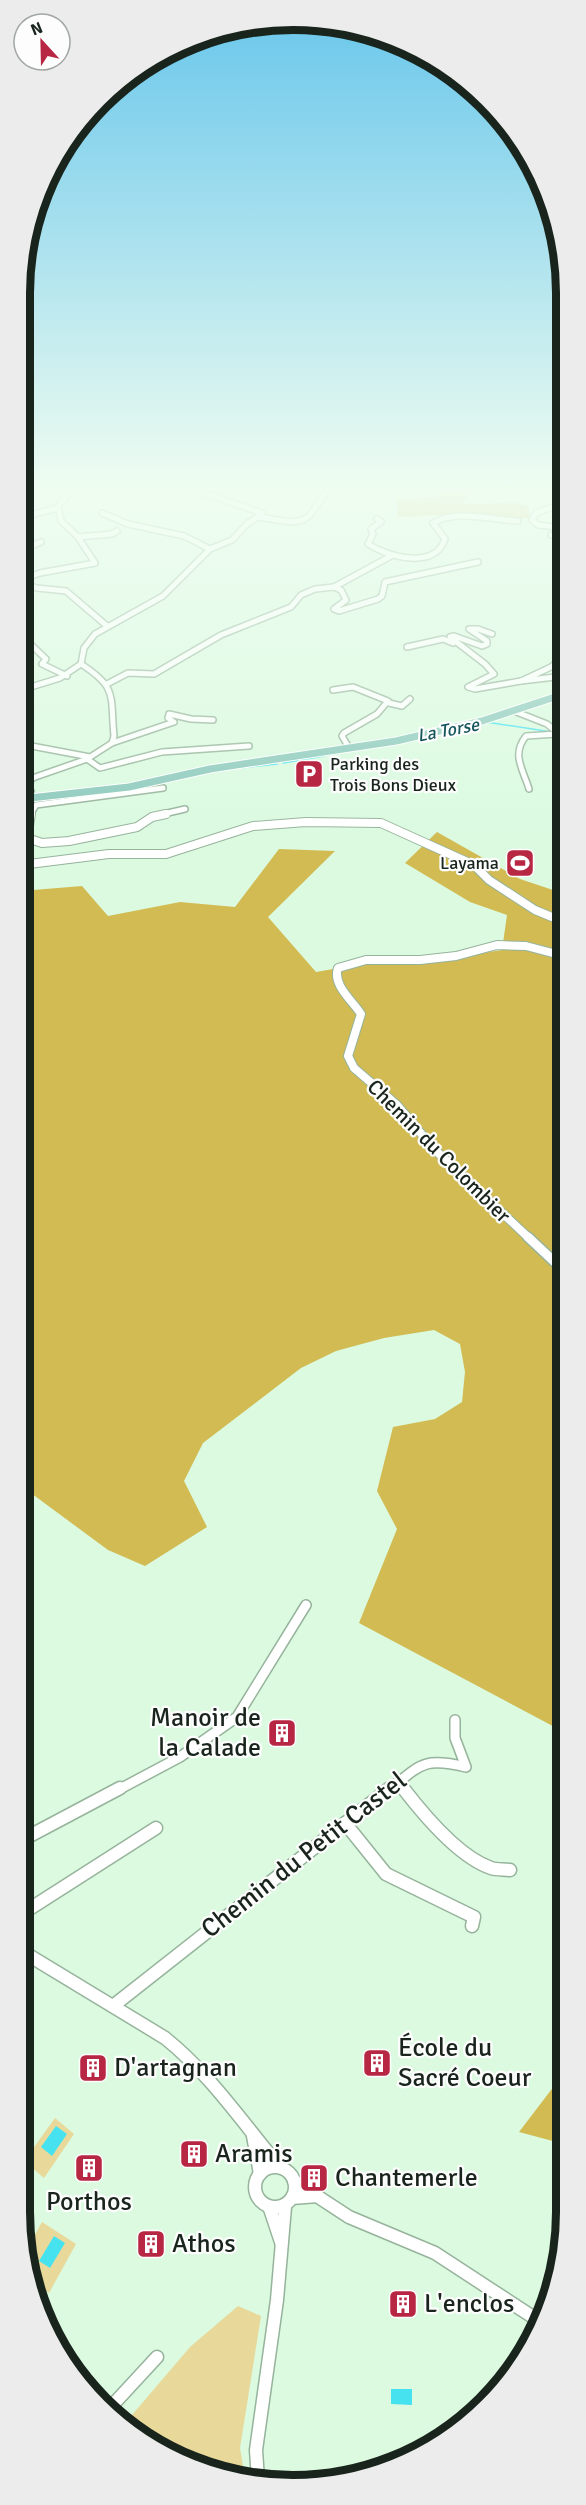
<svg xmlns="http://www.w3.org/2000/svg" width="586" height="2505" viewBox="0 0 586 2505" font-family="Signika,sans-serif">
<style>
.green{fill:#e8d99b}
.forest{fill:#d2bb52}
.water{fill:#46e2f0}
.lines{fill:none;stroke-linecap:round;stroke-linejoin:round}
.stream{stroke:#46e2f0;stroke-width:1.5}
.minor-far3-casing{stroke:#96b39b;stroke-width:8}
.minor-far2-casing{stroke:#96b39b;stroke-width:10}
.minor-far1-casing{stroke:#96b39b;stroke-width:12}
.minor-casing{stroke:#96b39b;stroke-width:15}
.major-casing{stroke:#fff;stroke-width:9}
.minor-far3{stroke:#fff;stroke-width:5}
.minor-far2{stroke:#fff;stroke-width:8}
.minor-far1{stroke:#fff;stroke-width:9}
.minor{stroke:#fff;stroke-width:12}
.major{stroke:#8cc8bc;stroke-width:7}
.labels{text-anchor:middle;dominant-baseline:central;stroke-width:4.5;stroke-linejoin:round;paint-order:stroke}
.far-water-label{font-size:18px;font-style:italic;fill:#15555c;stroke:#fdfdfd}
.far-poi-label{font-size:18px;fill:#19251c;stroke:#fdfdfd;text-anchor:start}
.street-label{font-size:21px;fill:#19251c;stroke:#fdfdfd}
.near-poi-label{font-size:26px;fill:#19251c;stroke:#fdfdfd;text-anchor:start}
.near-street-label{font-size:26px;fill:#19251c;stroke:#fdfdfd}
.rim{fill:none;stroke:#19251c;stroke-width:8}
</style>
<rect width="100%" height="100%" fill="#dbfae0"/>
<g class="green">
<path d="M55 2118 74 2134 44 2178 24 2161Z"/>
<path d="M42 2222 76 2244 49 2293 34 2283 27 2249Z"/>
<path d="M238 2306 261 2316 240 2448 245 2477 172 2457 126 2422 190 2347Z"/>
</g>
<g class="forest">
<path d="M434 488H476L462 504 516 503 528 506 530 518H487L451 514 398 517 397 500 435 497Z"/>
<path d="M437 832 520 879 553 890 564 872V1732L359 1623 397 1529 377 1491 393 1427 435 1419 462 1402 465 1372 460 1344 434 1330 384 1338 336 1351 301 1368 203 1443 184 1481 207 1527 145 1566 108 1550 20 1485 21 891 82 886 108 916 180 902 235 907 279 849 335 851 268 917 316 972 356 965 420 963 502 950 507 915 470 902 405 863Z"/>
<path d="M564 2073V2144L519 2132Z"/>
</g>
<g class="water">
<path d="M56 2126 67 2134 52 2156 41 2147Z"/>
<path d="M54 2236 65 2243 50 2268 39 2261Z"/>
<path d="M391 2389H412V2405L391 2404Z"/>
</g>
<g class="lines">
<g class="stream">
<path d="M486 722 552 732"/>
<path d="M283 763 324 756"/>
<path d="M241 768 277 764"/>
</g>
<g class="minor-far3-casing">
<g id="minor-far3">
<path d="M189 488 262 513 258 517"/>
<path d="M564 503 536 513 532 520 538 525 564 528"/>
<path d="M102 513 128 524 184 536 210 549"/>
<path d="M22 517 58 508"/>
<path d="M377 519 381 522 371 529 373 534 368 544C388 557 435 570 445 539L433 523C455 509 493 520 518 521"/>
<path d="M551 535H564"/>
<path d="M78 537 112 534 117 531"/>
<path d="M22 554 26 548 41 542"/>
<path d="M21 580 40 573 95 563 78 537 61 521 58 506 66 497 54 488"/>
<path d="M21 583 37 588 66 591 107 626"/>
<path d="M334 587 391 556"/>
<path d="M21 630 23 637 46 659 42 664 67 676"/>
<path d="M492 634 478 629H469L487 641V644L482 646 454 636 450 637 485 664 494 674 468 687 475 689 521 681"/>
<path d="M407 647 443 639 453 643"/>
<path d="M564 657 551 667 521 681 564 676"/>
<path d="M81 664 84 648 95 634 163 596 210 549 232 540 248 523 258 517 291 522 303 520 310 515 329 488"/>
<path d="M107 684 128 673 154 674 221 635 291 607 301 595 315 589 334 587 341 590 346 600 334 609 339 611 378 599 382 596 385 582 478 562"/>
<path d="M21 690 60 678 81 664"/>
<path d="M333 690 353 687 388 701 377 714 344 733 342 736 348 746"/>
<path d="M389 703 402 706 410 699"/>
<path d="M514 711 547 724 564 738"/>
<path d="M112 743 174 722 168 718 169 714 191 719 213 720"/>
<path d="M21 744 90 757"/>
<path d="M87 759 100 768 162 752 249 746"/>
<path d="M21 782 87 759 112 743 114 736C110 695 118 688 81 664"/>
<path d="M529 789C523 769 511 755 526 736L557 734"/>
<path d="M31 791 27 785 33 778"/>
<path d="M30 815 36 805 163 788"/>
<path d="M159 815 185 809"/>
</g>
</g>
<g class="minor-far2-casing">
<g id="minor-far2">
<path d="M27 838 42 843 69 841 137 827 152 817 166 814"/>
<path d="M27 838 31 814"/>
<path d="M21 865 109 854H166L253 826 306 822 381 823 474 865 489 880 535 910 564 922"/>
<path d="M530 1239 435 1150 397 1105 354 1068 348 1056 361 1014C353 1001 332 985 338 968L366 960H420L456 956 497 945 526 946 564 956"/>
</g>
</g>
<g class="minor-far1-casing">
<g id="minor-far1">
<path d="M528 1237 561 1268H564"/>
<path d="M398 1782 404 1790"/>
<path d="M118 1790 180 1757 237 1717 306 1605"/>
<path d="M389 1790C421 1764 424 1757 466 1767L455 1738V1720"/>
</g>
</g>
<g class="minor-casing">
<g id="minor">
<path d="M403 1788C423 1814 459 1857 491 1868 497 1870 504 1869 510 1870"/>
<path d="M345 1823 386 1874 474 1917 472 1926"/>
<path d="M20 1841 120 1788"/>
<path d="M20 1915 156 1828"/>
<path d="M20 1950 165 2038C209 2073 243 2123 279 2166"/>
<path d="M113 2006 390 1788"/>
<path d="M253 2136 260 2174"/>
<circle cx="275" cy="2187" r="20"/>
<path d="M294 2181 349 2217 435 2253 539 2321"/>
<path d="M292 2198 318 2196"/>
<path d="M270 2209 281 2242"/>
<path d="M109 2409 157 2357"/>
<path d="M258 2480 256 2450 277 2300 285 2207"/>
</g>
</g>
<g class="major-casing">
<path id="major" d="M21 799 129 787 210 769 396 741 482 721 564 694"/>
</g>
<use href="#minor-far3" class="minor-far3"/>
<use href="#minor-far2" class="minor-far2"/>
<use href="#minor-far1" class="minor-far1"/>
<use href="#minor" class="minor"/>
<use href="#major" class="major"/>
</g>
<linearGradient id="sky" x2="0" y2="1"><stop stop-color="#67c6eb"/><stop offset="0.58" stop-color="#effdf1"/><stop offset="1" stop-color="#effdf1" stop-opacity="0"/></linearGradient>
<rect width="586" height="839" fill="url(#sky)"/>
<defs>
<g id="parking-square" transform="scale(1.5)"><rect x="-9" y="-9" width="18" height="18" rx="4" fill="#b72642" stroke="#fdfdfd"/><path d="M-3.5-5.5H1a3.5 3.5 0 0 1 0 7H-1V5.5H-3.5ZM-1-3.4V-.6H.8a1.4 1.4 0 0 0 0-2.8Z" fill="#fff"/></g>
<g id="stadium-square" transform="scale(1.5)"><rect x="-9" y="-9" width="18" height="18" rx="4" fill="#b72642" stroke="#fdfdfd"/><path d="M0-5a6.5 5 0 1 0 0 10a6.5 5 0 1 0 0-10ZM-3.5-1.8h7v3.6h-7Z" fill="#fff"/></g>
<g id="building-square" transform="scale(1.5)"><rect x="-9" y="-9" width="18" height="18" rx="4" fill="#b72642" stroke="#fdfdfd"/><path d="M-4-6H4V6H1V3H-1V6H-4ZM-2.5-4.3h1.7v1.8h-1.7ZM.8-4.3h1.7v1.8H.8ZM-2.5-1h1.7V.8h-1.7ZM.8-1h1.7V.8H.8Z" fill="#fff"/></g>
</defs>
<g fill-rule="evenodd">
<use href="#parking-square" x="309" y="774"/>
<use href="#stadium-square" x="520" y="863"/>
<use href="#building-square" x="282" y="1733"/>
<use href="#building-square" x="377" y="2063"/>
<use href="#building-square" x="93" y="2068"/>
<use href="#building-square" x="194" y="2154"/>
<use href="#building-square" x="89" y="2168"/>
<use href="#building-square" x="314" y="2178"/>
<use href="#building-square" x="151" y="2244"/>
<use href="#building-square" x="403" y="2304"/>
</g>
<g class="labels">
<g class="far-water-label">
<text transform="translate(448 730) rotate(-11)">La Torse</text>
</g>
<g class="far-poi-label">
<text x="330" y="764">Parking des<tspan x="330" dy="21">Trois Bons Dieux</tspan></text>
<text x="499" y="863" text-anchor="end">Layama</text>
</g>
<g class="street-label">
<text transform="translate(439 1151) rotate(45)">Chemin du Colombier</text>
</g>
<g class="near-poi-label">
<text x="261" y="1718" text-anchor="end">Manoir de<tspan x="261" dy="30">la Calade</tspan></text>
<text x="398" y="2048">École du<tspan x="398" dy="30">Sacré Coeur</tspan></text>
<text x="114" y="2068">D'artagnan</text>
<text x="215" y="2154">Aramis</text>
<text x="335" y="2178">Chantemerle</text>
<text x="89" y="2202" text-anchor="middle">Porthos</text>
<text x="172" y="2244">Athos</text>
<text x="424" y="2304">L'enclos</text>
</g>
<g class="near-street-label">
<text transform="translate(304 1855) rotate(-38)">Chemin du Petit Castel</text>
</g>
</g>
<path d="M0 0H586V2505H0ZM293 30H293A263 263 0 0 1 556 293V2212A263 263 0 0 1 293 2475H293A263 263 0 0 1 30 2212V293A263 263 0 0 1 293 30Z" fill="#ebeceb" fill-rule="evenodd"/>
<path class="rim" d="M293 30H293A263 263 0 0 1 556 293V2212A263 263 0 0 1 293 2475H293A263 263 0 0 1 30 2212V293A263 263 0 0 1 293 30Z"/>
<g transform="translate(42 42) rotate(338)"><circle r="28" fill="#fdfdfd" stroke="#a2a7a3" stroke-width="1.5"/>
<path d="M0-4.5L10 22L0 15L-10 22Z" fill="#b72642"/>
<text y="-9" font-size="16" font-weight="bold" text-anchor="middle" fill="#19251c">N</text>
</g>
</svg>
